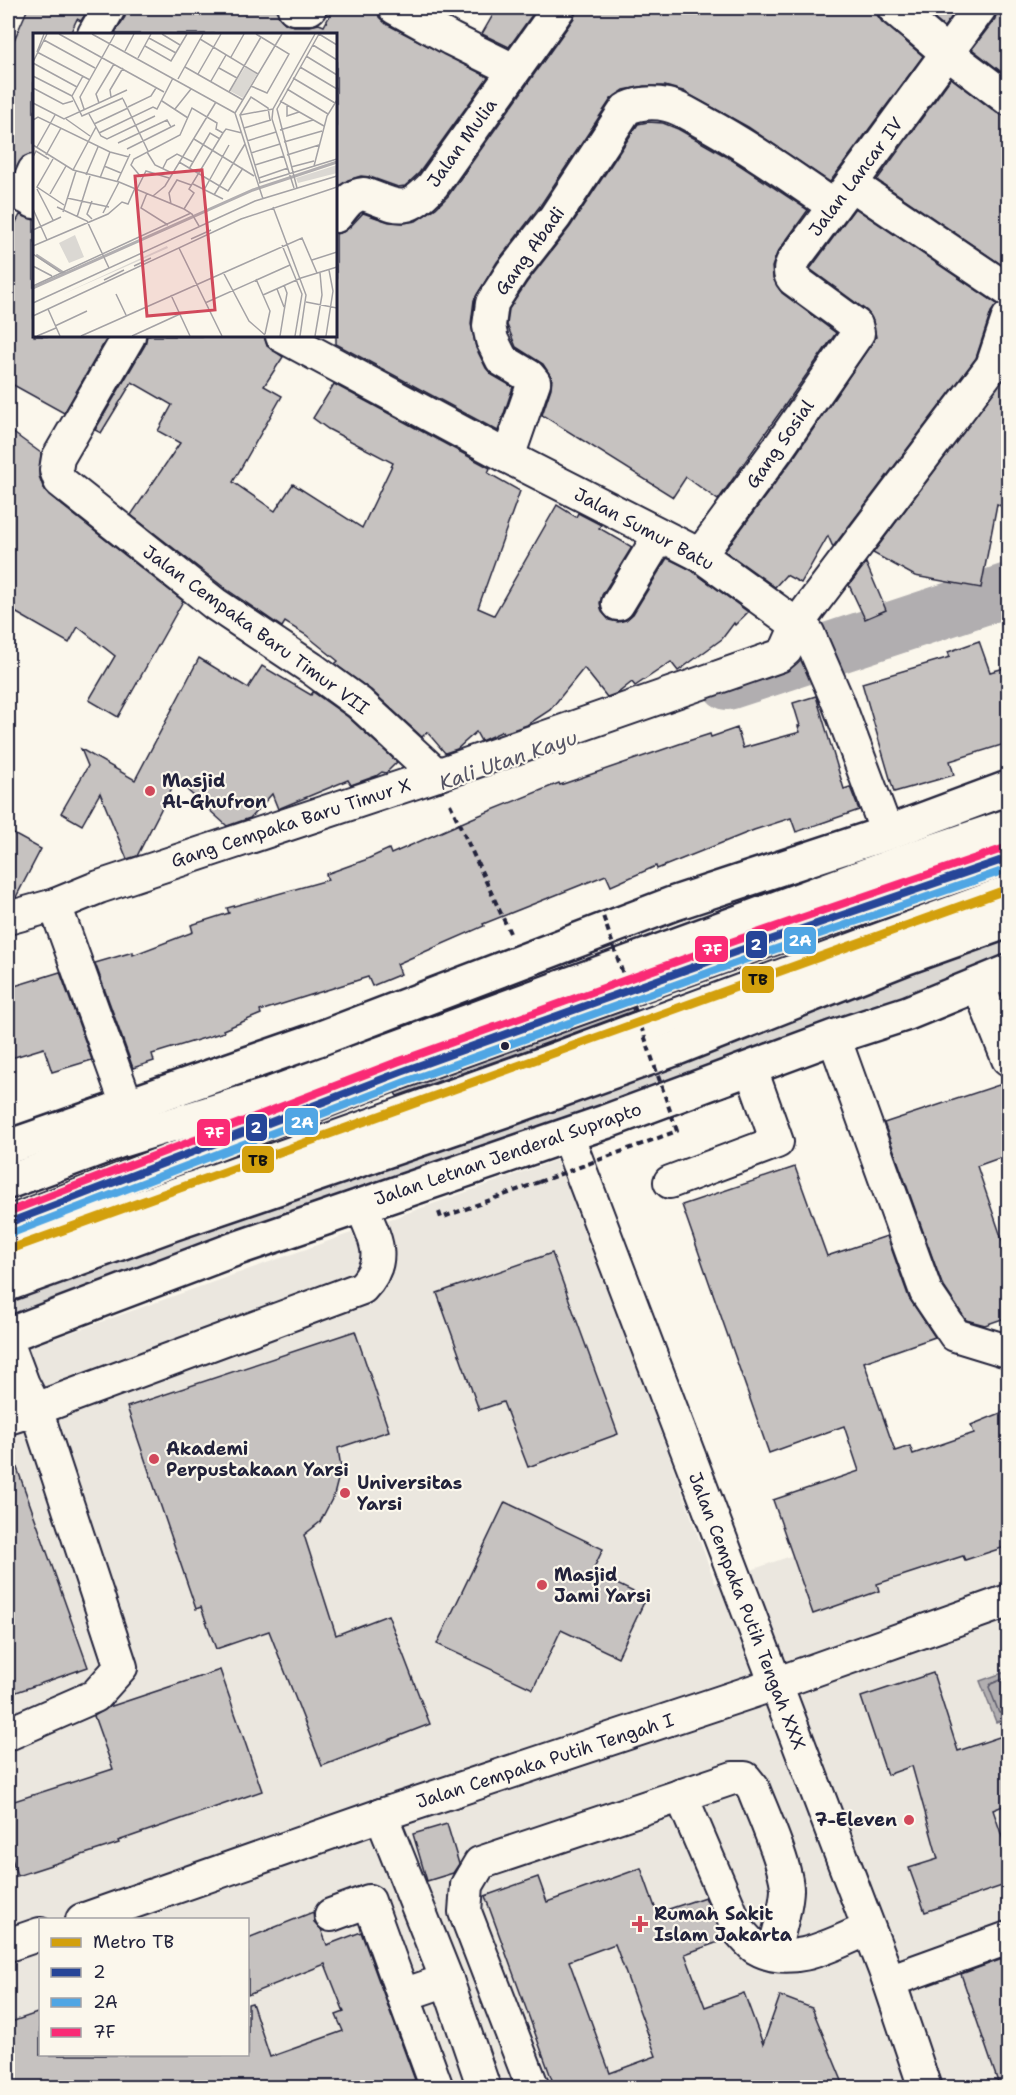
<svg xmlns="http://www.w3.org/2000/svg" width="1016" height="2095" viewBox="0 0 1016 2095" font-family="'Shantell Sans',sans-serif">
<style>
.built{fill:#ebe7df;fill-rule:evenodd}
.green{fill:#dbd8d3;stroke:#7e7d87;stroke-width:1.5}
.water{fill:#b1aeb0;stroke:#787681;stroke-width:1.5}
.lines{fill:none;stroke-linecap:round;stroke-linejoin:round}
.shore{stroke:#5b5a6a;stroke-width:1.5}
.river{stroke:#b1aeb0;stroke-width:54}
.building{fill:#c6c2c0;stroke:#22223b;stroke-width:1.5;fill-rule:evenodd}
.minor-casing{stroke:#22223b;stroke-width:36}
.major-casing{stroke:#22223b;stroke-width:38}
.path{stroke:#22223b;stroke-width:4;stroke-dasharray:6 4.5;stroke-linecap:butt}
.minor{stroke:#fbf7ec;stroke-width:32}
.major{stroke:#fbf7ec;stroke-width:33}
.path-bridge{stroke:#22223b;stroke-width:4;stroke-dasharray:6 4.5;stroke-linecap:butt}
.bus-1-casing{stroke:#fbf7ec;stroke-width:12}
.bus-2-casing{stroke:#fbf7ec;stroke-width:12}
.bus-3-casing{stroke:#fbf7ec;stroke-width:12}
.bus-1{stroke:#264598;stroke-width:8}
.bus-2{stroke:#50a6e4;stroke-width:8}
.bus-3{stroke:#fa2b75;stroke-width:8}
.metro-1-casing{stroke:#fbf7ec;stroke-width:14}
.metro-1{stroke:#d3a00c;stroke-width:9}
.poi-dot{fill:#d1495b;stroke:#fbf7ec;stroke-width:2}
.bus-dot{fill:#22223b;stroke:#fbf7ec;stroke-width:2}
.labels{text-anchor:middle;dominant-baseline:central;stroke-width:4.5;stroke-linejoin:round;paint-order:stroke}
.street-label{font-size:18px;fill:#22223b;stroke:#fbf7ec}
.poi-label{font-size:18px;font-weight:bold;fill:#22223b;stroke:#fbf7ec;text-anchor:start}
.water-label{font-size:20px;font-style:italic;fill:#545364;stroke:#fbf7ec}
.inset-river{fill:none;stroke:#b1aeb0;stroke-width:3}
.inset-road{fill:none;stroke:#a4a2a5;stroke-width:1.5}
.view{fill:#d1495b;fill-opacity:0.15;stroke:#d1495b;stroke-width:3}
.inset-edge{fill:none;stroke:#22223b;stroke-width:3}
.line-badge{stroke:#fbf7ec;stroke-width:2}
.badge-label{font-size:16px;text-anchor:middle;font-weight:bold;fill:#fff}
.pale-badge-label{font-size:16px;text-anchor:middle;font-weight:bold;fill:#111}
</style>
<rect width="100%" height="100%" fill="#fbf7ec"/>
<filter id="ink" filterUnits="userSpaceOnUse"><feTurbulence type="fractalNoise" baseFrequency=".0167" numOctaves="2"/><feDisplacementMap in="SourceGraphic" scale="12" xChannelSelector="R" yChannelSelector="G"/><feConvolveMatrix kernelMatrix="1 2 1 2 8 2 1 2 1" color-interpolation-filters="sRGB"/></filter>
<g filter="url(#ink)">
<path class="built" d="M562 1158 715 1583 1008 1478V2087H8V1355ZM40 1920H248V2054H40Z"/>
<path class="green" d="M1008 922V972L8 1335V1284Z"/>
<path class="water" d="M1008 1671V1718L996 1722 980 1681Z"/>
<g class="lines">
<path class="shore" d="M1008 1677 991 1684 989 1687 999 1713 1008 1712"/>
<path class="river" d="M728 683 1008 590"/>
</g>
<g class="building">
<path d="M28 8H89L81 21 77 19 70 34H34V153L23 157 15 170 8 166V54Z"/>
<path d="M127 8H276L279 17 286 24 294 26H310L319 24 324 26 334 8H377L379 17 386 24 488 77 419 173 405 186 398 187 370 177 361 176 348 180 336 188V34H114L125 17Z"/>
<path d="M497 8H537L509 47 482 34Z"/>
<path d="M577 8H876L877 15 882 22 923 56 830 182 748 127 683 91 665 86H644L624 90 611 99 540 206 497 262 474 300 471 324 476 348 486 368 492 375 513 387 498 431 336 344V234L343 232 350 227 363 213 389 222 404 223 416 221 436 208 448 196 574 18Z"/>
<path d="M921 8H958L944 27Z"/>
<path d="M998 8H1008V77L972 49 995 19Z"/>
<path d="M951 78 997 113 1008 117V269L877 180Z"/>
<path d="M648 122 663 123 678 129 729 158 808 210 777 253 772 267 773 278 782 293 836 333 718 500 686 477 673 497 542 415 551 388 552 378 543 364 516 347 507 325 509 309 527 282 570 227 638 124Z"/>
<path d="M855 208 997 304 991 312 976 358 833 547 828 536 801 583 786 575 775 587 725 551 792 460 876 337 873 321 867 311 810 269Z"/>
<path d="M20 215 34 220V336H108L64 413 8 382V237Z"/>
<path d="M147 336H264L267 346 283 357 264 386 282 396 233 482 275 511 293 484 362 528 393 463 328 429 313 418 334 384 490 468 488 473 520 491 478 608 494 615 557 505 576 517 578 513 601 525 599 528 632 547 602 595 600 603 602 612 609 620 618 622 626 620 633 614 667 558 691 570 748 612 735 625 734 623 722 639 678 671 671 662 635 686 632 682 618 693 607 697 584 668 550 710 527 725 504 733 503 731 481 741 476 732 457 749 445 753 427 732 422 737 371 690 335 664 338 661 306 635 285 622 282 627 226 589 131 515 180 443 158 431 172 405 132 382 101 433 95 430 145 345Z"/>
<path d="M1008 373V510L997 504 981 588 915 576 873 553Z"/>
<path d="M8 429 41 453 39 476 43 487 49 495 183 601 118 717 89 700 115 656 78 627 69 643 8 608Z"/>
<path d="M866 563 886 610 865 619 849 585Z"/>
<path d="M979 641 990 672 1008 667V743L950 761 954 775 894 792 862 683 950 657 948 652Z"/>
<path d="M199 658 248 688 262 666 311 695 313 692 348 717 397 762 386 773 382 772 376 776 351 785 348 780 278 809 272 794 250 818 227 826 176 780 137 856 127 859 100 793 82 825 61 813 88 766 81 749 135 780Z"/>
<path d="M816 696 844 789 850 787 859 810 796 832 791 818 754 830 657 869 656 866 611 886 606 875 483 924 484 926 397 964 401 974 372 986 368 977 260 1011 261 1014 223 1030 224 1032 152 1054 154 1061 133 1068 95 963 133 952V955L193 932 191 925 229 913 227 908 328 880 326 874 365 860 389 849 391 854 475 817 559 783 560 785 685 742 710 734 711 737 737 728 743 748 800 732 798 726H800L793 703Z"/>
<path d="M8 831 41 849 16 897 8 899Z"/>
<path d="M60 972 92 1060 52 1072 44 1048 8 1059V988Z"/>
<path d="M632 1008 633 1011 544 1044 397 1096 395 1093Z"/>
<path d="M1008 1082V1155L977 1166 1008 1257V1317L985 1325 966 1320 942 1284 884 1123Z"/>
<path d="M795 1167 827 1256 887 1236 909 1298 935 1337 864 1362 895 1451 910 1446 913 1454 974 1433 971 1425 1008 1410V1546L965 1560 963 1556 877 1584 879 1591 813 1614 773 1500 859 1471 844 1426 769 1453 682 1205Z"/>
<path d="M552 1253 618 1434 528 1467 503 1402 479 1410 437 1293Z"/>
<path d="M355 1331 389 1431 338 1448 341 1468 334 1495 320 1522 304 1535 336 1635 388 1615 430 1724 322 1766 269 1631 216 1649 201 1607 196 1609 127 1407Z"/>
<path d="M8 1451H11L88 1667 8 1695Z"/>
<path d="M505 1502 603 1549 592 1572 646 1598 618 1657 561 1630 533 1689 437 1644Z"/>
<path d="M220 1670 262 1791 118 1841 119 1843 17 1876 8 1845V1803L113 1769 94 1716 109 1707Z"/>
<path d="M933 1673 958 1751 1008 1734V1804L993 1810 1008 1854V1884L925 1912 909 1868 938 1859 912 1766 887 1775 861 1697Z"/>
<path d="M447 1824 459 1864 453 1873 427 1881 413 1834Z"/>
<path d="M641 1868 657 1913 705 1897 724 1940 685 1954 705 2007 744 1993 763 2044 780 1996 812 2008 845 2088H555L485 1896 538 1877 547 1902ZM615 1944 656 2056 610 2073 569 1961Z"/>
<path d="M313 1912 314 1922 321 1929 327 1945 361 1932 415 2080 395 2088H123L122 2085H99L92 2088H8V2023L40 2012V2055H248V2004L252 2003 270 2057 343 2031 336 2015 344 2012 325 1964 248 1995V1938Z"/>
<path d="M1008 1957V2088H1000L961 1974Z"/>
</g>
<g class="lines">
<g class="minor-casing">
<g id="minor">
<path d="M294 8H310"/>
<path d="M395 8 451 39 514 70"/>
<path d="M894 8 947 53 1008 99"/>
<path d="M94 34 109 8"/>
<path d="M851 184 1008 290"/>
<path d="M8 187 34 202"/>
<path d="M23 196 34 171"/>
<path d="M336 216C344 206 350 195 364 194 400 207 404 215 433 185L559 8"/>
<path d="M129 336 58 458 56 470 60 481 215 604 311 668 359 703 437 775"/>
<path d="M282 336 508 457 700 555 808 633 838 702 887 833"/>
<path d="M508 457 534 382 529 376 502 360 492 340 489 326 492 303 512 272 555 217 626 109C639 103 653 102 667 105 681 108 693 117 705 123 750 147 792 178 834 206"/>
<path d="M700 555 777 450 858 333 856 325 793 279C788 273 790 267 793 261L865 165 980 8"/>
<path d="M618 604 660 535"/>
<path d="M55 905 127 1105"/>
<path d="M8 918 55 905 99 887 437 775 779 656 786 650 797 625 810 607 992 366 1008 318"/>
<path d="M978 984 1008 1059"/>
<path d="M834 1037 926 1292 955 1335 1004 1350 1008 1348"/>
<path d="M567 1135 889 1981 925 2088"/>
<path d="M670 1182 777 1142 751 1069"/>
<path d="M8 1223 401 1072 738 951 1008 858"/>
<path d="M8 1254 550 1061 1008 892"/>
<path d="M8 1344 23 1384 36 1409 362 1288C390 1259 374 1237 361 1205"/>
<path d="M8 1418 36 1409 121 1667 95 1696 8 1734"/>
<path d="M681 1795 739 1931C744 1936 750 1944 756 1948 792 1969 835 1943 868 1929"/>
<path d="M381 1815 447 1980 484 2088"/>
<path d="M331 1915 369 1901 403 1995 447 1980"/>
<path d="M82 1920 381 1815 775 1684 1008 1601"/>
<path d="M8 1945 40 1934"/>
<path d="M889 1981 1008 1938"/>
<path d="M403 1995 437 2088"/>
<path d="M533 2088 465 1912 467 1885 480 1863 733 1778H745L753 1788C762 1812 787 1866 787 1890 786 1911 778 1934 773 1954"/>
</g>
</g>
<g class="major-casing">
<g id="major">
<path d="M8 1147 316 1040 672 904 887 833 1008 788"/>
<path d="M8 1182 119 1141 268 1095 916 857 1008 826"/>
<path d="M8 1284 172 1224 511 1108 677 1048 907 957 1008 921"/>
<path d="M8 1335 235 1249 605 1122 834 1037 908 1013 1008 972"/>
</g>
</g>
<g class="path">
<path d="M450 804 510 933"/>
<path d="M439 1212 441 1218 539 1182"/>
</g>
<use href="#minor" class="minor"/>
<use href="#major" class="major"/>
<path class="path-bridge" d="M539 1182 677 1131 602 913"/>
<g class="bus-1-casing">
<path id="bus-1" d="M8 1223 401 1072 738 951 1008 858"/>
</g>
<g class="bus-2-casing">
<path id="bus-2" d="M12 1233 405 1082 741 961 1008 869"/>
</g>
<g class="bus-3-casing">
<path id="bus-3" d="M8 1212 397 1062 734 941 1005 848"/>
</g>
<use href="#bus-1" class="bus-1"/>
<use href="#bus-2" class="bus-2"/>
<use href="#bus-3" class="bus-3"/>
<g class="metro-1-casing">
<path id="metro-1" d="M8 1250 1008 889"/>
</g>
<use href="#metro-1" class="metro-1"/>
</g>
</g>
<g class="poi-dot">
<circle cx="150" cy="791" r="6"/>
<circle cx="154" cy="1459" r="6"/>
<circle cx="345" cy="1493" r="6"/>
<circle cx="542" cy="1585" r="6"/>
<circle cx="909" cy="1820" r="6"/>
<path d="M637 1915h6v6h6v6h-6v6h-6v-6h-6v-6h6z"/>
</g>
<circle class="bus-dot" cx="505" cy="1046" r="5"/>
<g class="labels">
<g class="street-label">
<text transform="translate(462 143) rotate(-54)">Jalan Mulia</text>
<text transform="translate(856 177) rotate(-53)">Jalan Lancar IV</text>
<text transform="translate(530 251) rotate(-54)">Gang Abadi</text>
<text transform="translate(780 444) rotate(-55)">Gang Sosial</text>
<text transform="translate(644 529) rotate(28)">Jalan Sumur Batu</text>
<text transform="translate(256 630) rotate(36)">Jalan Cempaka Baru Timur VII</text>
<text transform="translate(291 823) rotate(-18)">Gang Cempaka Baru Timur X</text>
<text transform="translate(508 1154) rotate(-19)">Jalan Letnan Jenderal Suprapto</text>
<text transform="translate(747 1611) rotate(69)">Jalan Cempaka Putih Tengah XXX</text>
<text transform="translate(545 1761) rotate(-18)">Jalan Cempaka Putih Tengah I</text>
</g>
<g class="poi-label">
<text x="162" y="781">Masjid<tspan x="162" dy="21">Al-Ghufron</tspan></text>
<text x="166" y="1449">Akademi<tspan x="166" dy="21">Perpustakaan Yarsi</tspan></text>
<text x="357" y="1483">Universitas<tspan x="357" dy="21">Yarsi</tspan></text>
<text x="554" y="1575">Masjid<tspan x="554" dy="21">Jami Yarsi</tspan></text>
<text x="897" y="1820" text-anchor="end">7-Eleven</text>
<text x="654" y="1914">Rumah Sakit<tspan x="654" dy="21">Islam Jakarta</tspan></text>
</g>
<g class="water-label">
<text transform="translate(508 760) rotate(-19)">Kali Utan Kayu</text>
</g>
</g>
<g transform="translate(33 33)">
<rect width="304" height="304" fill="#fbf7ec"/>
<path d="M212 34 224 41 210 65 197 58ZM304 132V140L265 150 263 145ZM42 202 51 224 36 230 26 210ZM134 213 135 215 28 262 78 239Z" fill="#dbd8d3"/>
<path class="inset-river" d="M3 222 32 241M0 255 220 157 304 129"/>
<path class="inset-road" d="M26 1 131 59M59 1 202 80M129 1 147 12M286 1 304 12M116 5 143 20M167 6 225 41M11 7 62 35M280 12 304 27M112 13 138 28 154 1M92 18 101 1M4 19 57 47M4 19 11 1M273 23 304 42M198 24 211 1M105 25 118 1M0 29 14 1M0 30 44 54M152 34 210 67M267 34 304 56M186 35 204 45M165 41 188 1M0 43 39 63M50 43 39 63 49 83 90 65M260 45 302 70M145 46 170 1M178 48 193 22M218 53 234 60 256 21 223 1M0 55 30 71 40 68M254 56 295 81M196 59 228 4M78 64 77 57 90 35M90 66 115 118M129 68 155 85M247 68 291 93M0 70 31 86 94 57M66 70 63 61 81 31M254 72V83L266 79M95 74 118 63 123 55M51 76 47 64 82 1M142 76 158 56M202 80 249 1M202 80 230 166M56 81 68 103 74 106 122 83M207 82 218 64 235 75 237 87M33 86 57 103M0 87 5 84 77 119 96 124M61 91 95 75M211 95 238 87M247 97 280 87M66 100 120 74 124 76 140 45M161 106 221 143M214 108 243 99M251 109 289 98M85 110 134 87 138 94M0 112 40 137 86 149 151 176 159 181 166 193M4 114 22 82M94 116 142 92M114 119 122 132 139 140M218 120 247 111M13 122 28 95M254 122 286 112M0 124 3 118 16 126M20 126 4 154 31 172M146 129 195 158 210 135M222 132 251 123M71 133 88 140M281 133 294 83 304 67M258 134 281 128M130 135 134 127 144 121 160 129M156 136 177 100 187 106M40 137 63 94M53 142 65 114M108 144 98 132 101 126 147 102 159 75 184 90 183 96 190 100 193 96 209 100M67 145 77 119M226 145 255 135M84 149 97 121M227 149 207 82 240 76M226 150 304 126M160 151 190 166M261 155 239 86 240 76 282 1M264 155 244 76 286 1M4 156 20 187M104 156 113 138 136 145M171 157 196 112M114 160 108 175 135 192M17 161 33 133M181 162 212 111M120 163 132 153 183 69M34 165 76 174M138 171 136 160 144 147 158 152M24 174 54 188 76 235M240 174 273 262 267 303M0 176 14 207M151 176 161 160 156 156 190 100M30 179 43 138M70 180 86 149M44 184 57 143M59 186 54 181 59 168M0 197 28 184M158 206 178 197M249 212 269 261 262 303M0 213 75 181 89 169 95 171 102 155M146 215 189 303M0 221 27 239M279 227 304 219M0 233 19 243M101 233 118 225M190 239 216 288 232 302M223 246 237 278 232 301M71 247 91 237M0 253 158 180M244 256 251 274M83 261 93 282M138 262 157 303M230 262 268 245 304 234M273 269 304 275M0 270 222 168 304 143M172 270 257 232M15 276 27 303M0 283 208 186 304 154M22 293 54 278M4 303 23 295M48 303 269 205 284 240M99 303 147 281M247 303 254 260 251 252M282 303 289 262 287 240M293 303 300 258 296 237"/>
<path class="view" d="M169 137 182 277 114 283 102 143Z"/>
<rect width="304" height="304" class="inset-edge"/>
</g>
<g class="line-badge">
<rect x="783" y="926" width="34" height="29" rx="6" fill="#50a6e4"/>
<rect x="745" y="930" width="23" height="29" rx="6" fill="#264598"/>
<rect x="694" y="935" width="35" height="28" rx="6" fill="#fa2b75"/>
<rect x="741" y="965" width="34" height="29" rx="6" fill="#d3a00c"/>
<rect x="284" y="1107" width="35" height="29" rx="6" fill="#50a6e4"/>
<rect x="245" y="1113" width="23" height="29" rx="6" fill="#264598"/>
<rect x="196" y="1118" width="35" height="29" rx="6" fill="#fa2b75"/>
<rect x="241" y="1145" width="34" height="29" rx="6" fill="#d3a00c"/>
</g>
<g class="badge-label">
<text x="800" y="946">2A</text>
<text x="756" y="950">2</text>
<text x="712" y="955">7F</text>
<text x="302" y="1128">2A</text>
<text x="256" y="1133">2</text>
<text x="214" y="1138">7F</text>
</g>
<g class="pale-badge-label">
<text x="758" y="985">TB</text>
<text x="258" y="1166">TB</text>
</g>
<rect width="1016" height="2095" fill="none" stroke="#fbf7ec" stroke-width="30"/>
<rect x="15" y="15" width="986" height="2065" fill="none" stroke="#22223b" stroke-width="2" filter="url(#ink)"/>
<rect x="39" y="1918" width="210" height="138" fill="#fbf7ec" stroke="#a4a2a5" stroke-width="1.5"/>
<rect x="51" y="1938" width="30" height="9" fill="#d3a00c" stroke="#a4a2a5" stroke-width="1.5"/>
<text x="93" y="1948" font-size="18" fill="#22223b">Metro TB</text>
<rect x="51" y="1968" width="30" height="9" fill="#264598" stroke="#a4a2a5" stroke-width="1.5"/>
<text x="93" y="1978" font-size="18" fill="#22223b">2</text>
<rect x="51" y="1998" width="30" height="9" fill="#50a6e4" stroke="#a4a2a5" stroke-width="1.5"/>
<text x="93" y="2008" font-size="18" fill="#22223b">2A</text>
<rect x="51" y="2028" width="30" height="9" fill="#fa2b75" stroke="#a4a2a5" stroke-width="1.5"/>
<text x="93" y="2038" font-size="18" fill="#22223b">7F</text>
</svg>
